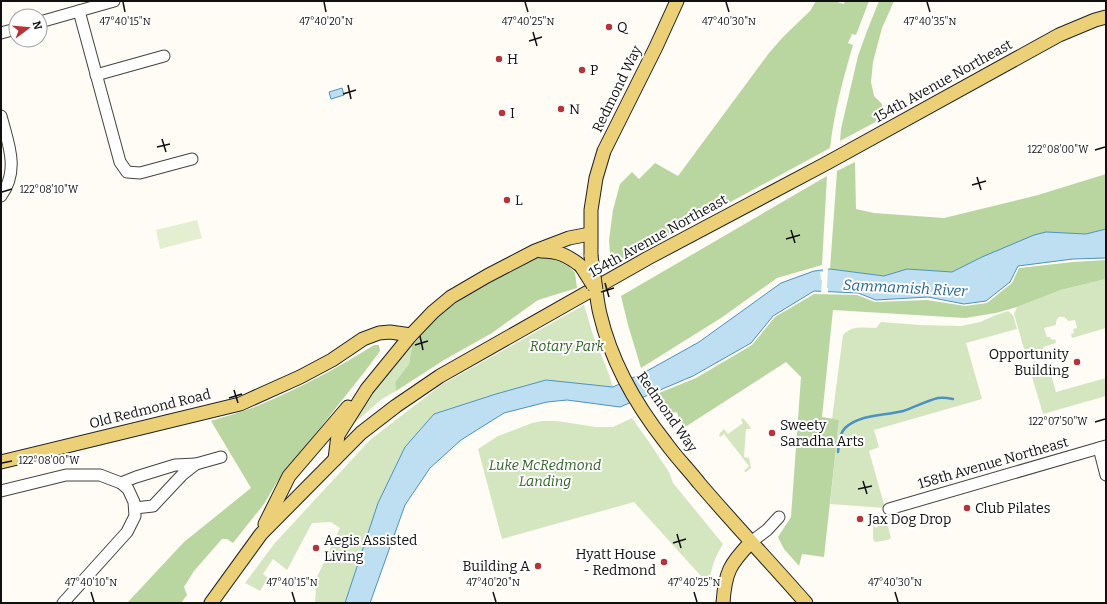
<svg xmlns="http://www.w3.org/2000/svg" width="1107" height="604" viewBox="0 0 1107 604" font-family="Bitter,serif">
<style>
.green{fill:#d4e6c0}
.forest{fill:#b9d6a1}
.pitch{fill:#e4eed1}
.water{fill:#bedef1;stroke:#4b92c2}
.pier{fill:#fefcf5}
.lines{fill:none;stroke-linecap:round;stroke-linejoin:round}
.stream{stroke:#4b92c2;stroke-width:2.5}
.minor-casing{stroke:#434343;stroke-width:13}
.major-casing{stroke:#212121;stroke-width:15}
.minor{stroke:#fff;stroke-width:11}
.major{stroke:#ecd077;stroke-width:13}
.major-bridge-casing{stroke:#212121;stroke-width:15;stroke-linecap:butt}
.major-bridge{stroke:#ecd077;stroke-width:13}
.ticks{fill:none;stroke:#101010;stroke-width:1.5}
.poi-dot{fill:#b5343a;stroke:#fff;stroke-width:1.5}
.labels{text-anchor:middle;dominant-baseline:central;stroke-width:4;stroke-linejoin:round;paint-order:stroke}
.poi-label{font-size:14px;fill:#101010;stroke:#fff;text-anchor:start}
.street-label{font-size:14px;fill:#101010;stroke:#fff}
.park-label{font-size:14px;font-style:italic;fill:#326326;stroke:#fff}
.water-label{font-size:15px;font-style:italic;fill:#246598;stroke:#fff}
.ticks-label{font-size:10px;text-anchor:middle;fill:#101010;stroke:#fff;stroke-width:4;stroke-linejoin:round;paint-order:stroke}
</style>
<rect width="100%" height="100%" fill="#fefcf5"/>
<g class="green">
<path d="M1106 279V328L1072 338 1071 334 1074 333 1073 329 1077 328 1075 320 1068 321C1064 314 1055 316 1056 325L1044 328 1047 337H1050L1052 340 1055 339 1056 343 1043 347 1045 354 1027 359 1014 314 1017 307 1061 290Z"/>
<path d="M584 305C588 316 590 327 594 338 601 354 608 370 613 387L546 380 496 394 434 414 378 503 345 603H315L317 577 340 528 331 522 312 523 287 570 273 559 263 574 268 578 260 591 245 583 274 544 370 440 441 385Z"/>
<path d="M1008 311 1013 315 1017 329 966 343 982 399 874 430 879 447 869 451 885 508 830 504 839 420 832 419 843 335C853 325 862 328 876 328L881 322 920 325 961 326 980 322 996 315Z"/>
<path d="M412 346 409 364 395 382 396 391 382 399 345 431C366 401 388 372 412 346Z"/>
<path d="M1048 364 1056 392 1106 378V396L1043 414 1030 370Z"/>
<path d="M632 418 649 442 669 472 673 483 723 544C714 559 711 568 709 585L634 502 502 539 478 449 498 436 532 423 542 421H557L596 427H613Z"/>
<path d="M743 418 751 428 750 429H746L744 457 749 458 751 468 746 472 744 471 749 466 724 434 720 437 719 436 720 433 724 429 728 434 743 423 741 420Z"/>
<path d="M883 515H885L891 538 888 540 875 542 874 541 873 538V525L876 528 881 523H883Z"/>
</g>
<g class="forest">
<path d="M816 1H834L844 4 845 1H869L856 35 852 34 848 43 853 45C843 79 834 113 830 148L611 267 609 240 613 210 620 184 632 172 639 179 655 163 678 176 769 53 783 37 810 11Z"/>
<path d="M879 1H894L882 28 873 62 871 82 874 96 882 104 883 118 840 141 841 129 858 56 867 31Z"/>
<path d="M855 162 856 209 874 213 944 218 1038 195 1106 174V229L1086 234 1046 232 952 272 907 269 884 276 830 269 837 171Z"/>
<path d="M827 176 822 265 777 278 721 318 641 368 628 325 621 296Z"/>
<path d="M536 257 559 258 567 264 575 273 577 288 538 300 492 333 444 360 396 391 395 382 409 364 412 346 437 317 447 309 485 284Z"/>
<path d="M1106 260V279L1061 290 1017 307 996 313 965 318 833 310 822 417 839 420 824 557 802 554 799 566 784 549 778 537 791 517 801 377 786 362 682 429 677 412 666 414 654 395 696 378 752 345 775 317 814 294 857 295 875 302 927 300 965 306 987 303 1012 283 1019 268 1073 262Z"/>
<path d="M374 345H379L380 351 366 370 277 482 264 504 233 543 227 539H222L194 571 184 587 187 595 181 603H127L184 542 251 488 211 421C226 416 242 412 257 406 298 389 338 368 374 345Z"/>
</g>
<path class="pitch" d="M197 220 202 238 160 249 156 230Z"/>
<g class="water">
<path d="M342 88 344 95 331 99 329 92Z"/>
<path d="M1106 229V258L1073 259 1018 266 1010 282 986 301 964 304 928 297 876 300 858 293 814 291 773 316 751 343 693 376 620 407 567 400 547 402 504 413 461 440 430 468 405 505 370 603H345L378 503 405 447 434 414 496 394 546 380 613 387 647 371 699 342 781 283 814 271 830 269 884 276 907 269 952 272 982 257 1034 235 1046 232 1086 234Z"/>
</g>
<path class="pier" d="M828 267 827 288H828V294H821L822 280H821L820 272H823V268Z"/>
<g class="lines">
<path class="stream" d="M838 452C839 444 839 434 845 428 860 414 884 416 903 411 915 407 926 401 938 398 943 397 948 398 953 399"/>
<g class="minor-casing">
<g id="minor">
<path d="M79 11 120 162 127 172 140 173 192 159"/>
<path d="M40 22 114 1"/>
<path d="M1 33 16 29"/>
<path d="M96 75 164 56"/>
<path d="M1 116C8 143 20 170 1 196"/>
<path d="M1099 448 1106 475"/>
<path d="M196 464 221 457"/>
<path d="M121 483 136 477 175 465 196 464 182 475 153 506 135 508"/>
<path d="M1 491 66 475H100L121 483 128 489 134 502 135 516 127 532 63 603"/>
<path d="M889 509 1106 446"/>
<path d="M751 542 767 530 779 517"/>
</g>
</g>
<g class="major-casing">
<g id="major">
<path d="M541 251C558 251 567 255 581 266"/>
<path d="M591 256V210L596 178 604 151 656 47 677 1"/>
<path d="M596 290C597 298 598 306 600 314 611 361 636 405 666 443 676 457 688 469 699 483 734 524 771 563 806 603"/>
<path d="M335 459 338 435 367 389 411 335 433 312 451 297 487 276 535 251 569 238 590 234"/>
<path d="M1 462 240 404 300 377 332 360 363 339 379 333 390 332 411 335"/>
<path d="M265 524 289 476 348 407"/>
<path d="M211 603 261 534 361 433 396 406 440 376 648 258 827 163 1059 35 1095 20 1106 17"/>
<path d="M723 603C725 572 730 564 751 542"/>
</g>
</g>
<use href="#minor" class="minor"/>
<use href="#major" class="major"/>
<g class="major-bridge-casing">
<g id="major-bridge">
<path d="M591 256 596 290"/>
<path d="M581 266 593 285"/>
</g>
</g>
<use href="#major-bridge" class="major-bridge"/>
</g>
<path class="ticks" d="M123 2 125 12M324 2 326 12M525 2 528 12M726 2 729 12M927 2 930 12M533 32 537 46M529 41 542 37M348 85 351 99M343 94 356 90M162 139 166 152M157 147 170 144M1095 150 1105 147M977 177 981 190M972 185 986 181M2 192 12 189M791 230 795 243M786 239 800 235M605 283 609 297M601 292 614 288M420 336 423 350M415 345 428 341M234 390 238 403M229 398 242 394M1095 422 1105 419M2 463 12 461M863 481 867 494M858 489 872 486M677 534 681 548M673 543 686 539M91 592 94 602M292 592 295 602M493 592 496 602M694 592 697 602M895 592 898 602"/>
<g class="poi-dot">
<circle cx="609" cy="27" r="4"/>
<circle cx="499" cy="59" r="4"/>
<circle cx="582" cy="70" r="4"/>
<circle cx="561" cy="109" r="4"/>
<circle cx="502" cy="113" r="4"/>
<circle cx="507" cy="200" r="4"/>
<circle cx="1077" cy="362" r="4"/>
<circle cx="772" cy="433" r="4"/>
<circle cx="967" cy="508" r="4"/>
<circle cx="860" cy="519" r="4"/>
<circle cx="316" cy="548" r="4"/>
<circle cx="664" cy="562" r="4"/>
<circle cx="538" cy="566" r="4"/>
</g>
<g class="labels">
<g class="poi-label">
<text x="617" y="27">Q</text>
<text x="507" y="59">H</text>
<text x="590" y="70">P</text>
<text x="569" y="109">N</text>
<text x="510" y="113">I</text>
<text x="515" y="200">L</text>
<text x="1069" y="354" text-anchor="end">Opportunity<tspan x="1069" dy="16">Building</tspan></text>
<text x="780" y="425">Sweety<tspan x="780" dy="16">Saradha Arts</tspan></text>
<text x="975" y="508">Club Pilates</text>
<text x="868" y="519">Jax Dog Drop</text>
<text x="324" y="540">Aegis Assisted<tspan x="324" dy="16">Living</tspan></text>
<text x="656" y="554" text-anchor="end">Hyatt House<tspan x="656" dy="16">- Redmond</tspan></text>
<text x="530" y="566" text-anchor="end">Building A</text>
</g>
<g class="street-label">
<text transform="translate(943 81) rotate(-29)">154th Avenue Northeast</text>
<text transform="translate(617 89) rotate(-64)">Redmond Way</text>
<text transform="translate(658 236) rotate(-29)">154th Avenue Northeast</text>
<text transform="translate(150 409) rotate(-14)">Old Redmond Road</text>
<text transform="translate(667 412) rotate(55)">Redmond Way</text>
<text transform="translate(993 463) rotate(-16)">158th Avenue Northeast</text>
</g>
<g class="park-label">
<text x="567" y="346">Rotary Park</text>
<text x="545" y="465">Luke McRedmond<tspan x="545" dy="16">Landing</tspan></text>
</g>
<g class="water-label">
<text transform="translate(905 288) rotate(3)">Sammamish River</text>
</g>
</g>
<g class="ticks-label">
<text x="125" y="25">47°40'15"N</text>
<text x="326" y="25">47°40'20"N</text>
<text x="528" y="25">47°40'25"N</text>
<text x="729" y="25">47°40'30"N</text>
<text x="930" y="25">47°40'35"N</text>
<text x="1058" y="153">122°08'00"W</text>
<text x="49" y="193">122°08'10"W</text>
<text x="1058" y="425">122°07'50"W</text>
<text x="49" y="464">122°08'00"W</text>
<text x="91" y="586">47°40'10"N</text>
<text x="292" y="586">47°40'15"N</text>
<text x="493" y="586">47°40'20"N</text>
<text x="694" y="586">47°40'25"N</text>
<text x="895" y="586">47°40'30"N</text>
</g>
<rect width="1107" height="604" fill="none" stroke="#101010" stroke-width="4"/>
<g transform="translate(28 28) rotate(74)"><circle r="19" fill="#ffffff" stroke="#9f9f9f"/>
<path d="M0-3L7 15L0 10L-7 15Z" fill="#b5343a"/>
<text y="-6" font-size="11" font-weight="bold" text-anchor="middle" fill="#101010">N</text>
</g>
</svg>
